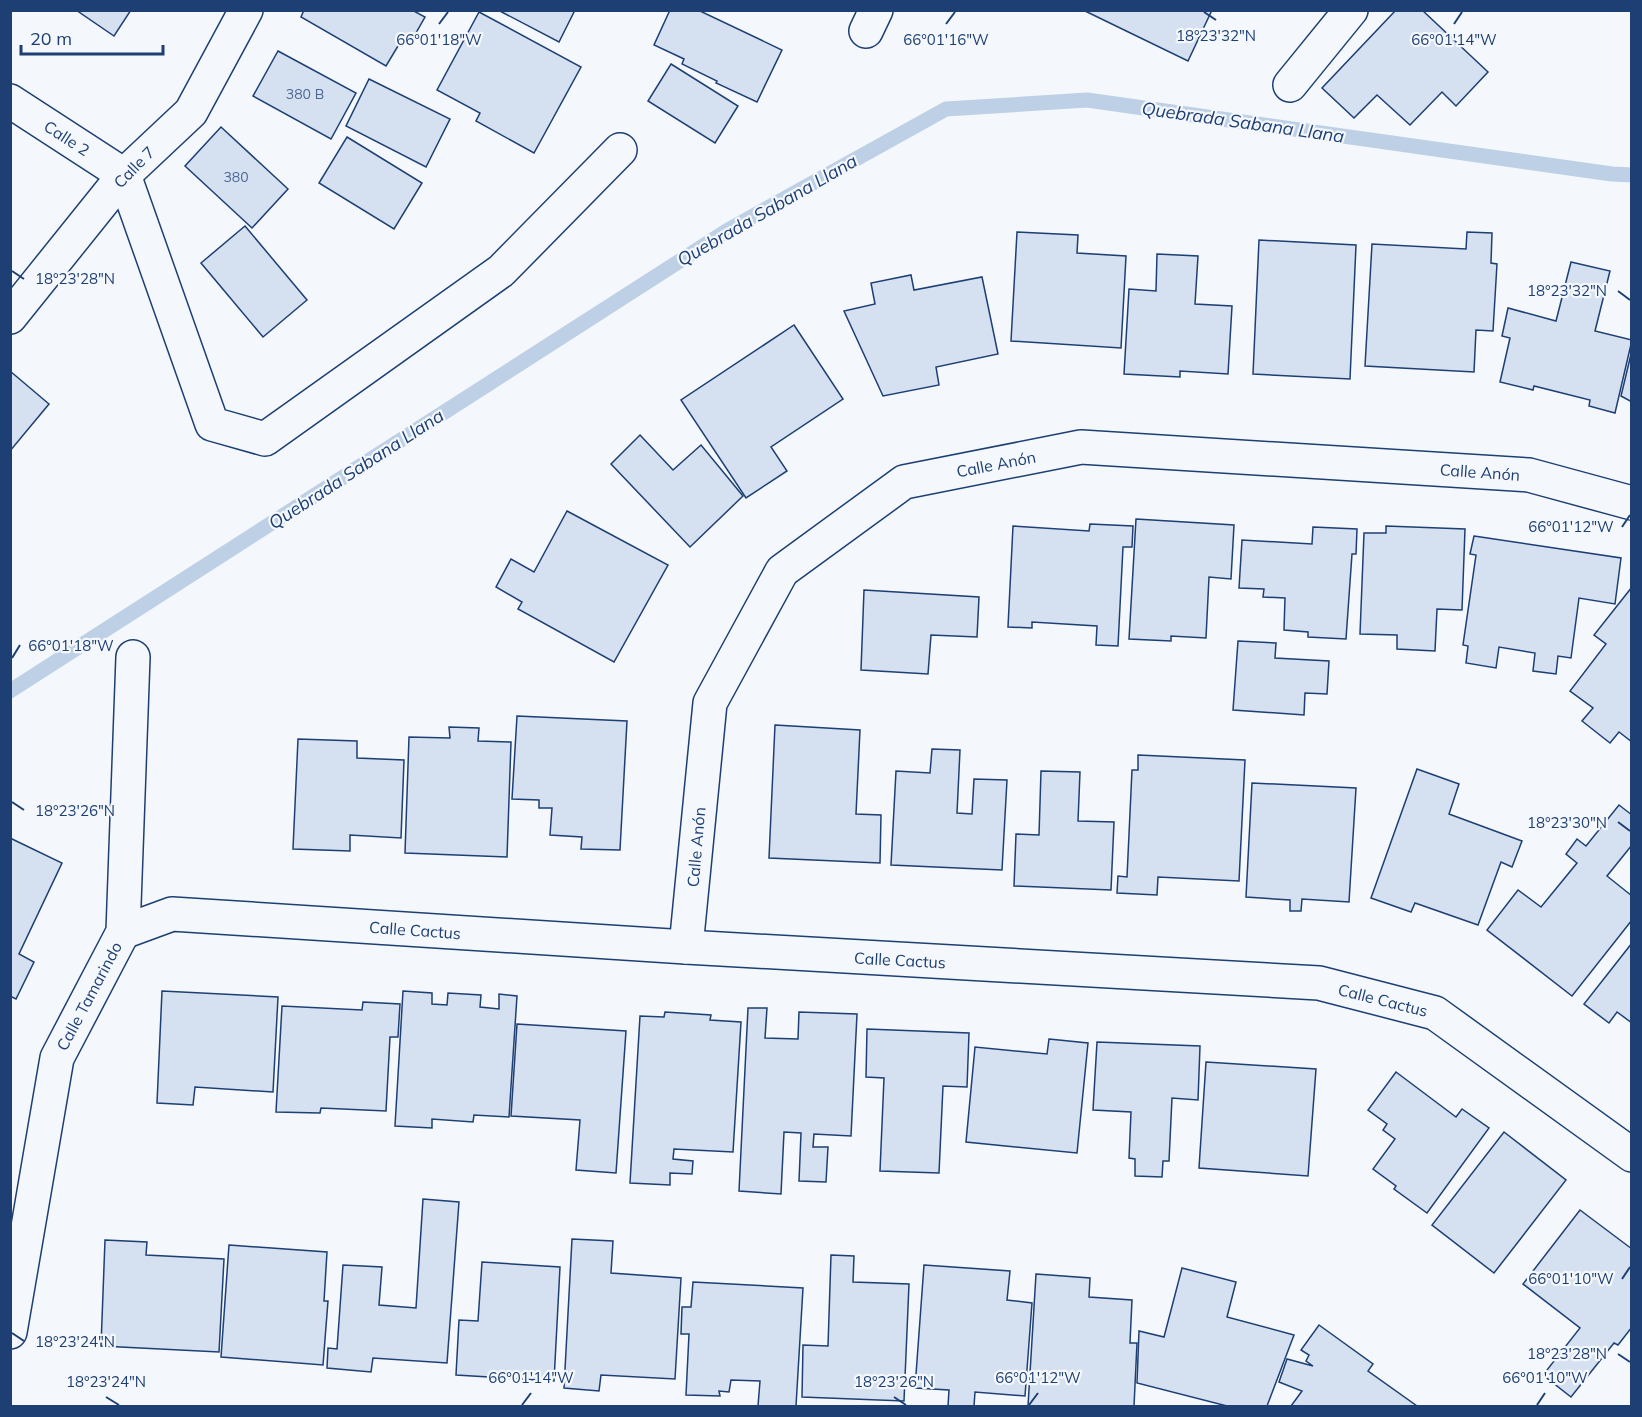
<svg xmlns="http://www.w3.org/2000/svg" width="1642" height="1417" viewBox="0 0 1642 1417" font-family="Mulish,sans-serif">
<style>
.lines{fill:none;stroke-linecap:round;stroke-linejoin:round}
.stream{stroke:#bed0e5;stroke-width:15}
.building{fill:#d5e0f0;stroke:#1d3f73;stroke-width:1.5}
.minor-casing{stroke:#1d3f73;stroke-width:36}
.minor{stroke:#f4f7fb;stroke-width:33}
.ticks{fill:none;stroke:#1d3f73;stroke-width:2}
.labels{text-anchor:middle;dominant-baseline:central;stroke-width:4.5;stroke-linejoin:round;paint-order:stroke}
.number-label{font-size:14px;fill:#4b6792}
.street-label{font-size:16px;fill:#1d3f73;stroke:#f4f7fb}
.water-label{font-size:18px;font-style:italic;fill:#1d3f73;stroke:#f4f7fb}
.ticks-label{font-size:15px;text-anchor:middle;fill:#1d3f73;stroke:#f4f7fb;stroke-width:4.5;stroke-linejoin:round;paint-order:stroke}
</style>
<rect width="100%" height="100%" fill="#f4f7fb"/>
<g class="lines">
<path class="stream" d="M10 691 728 230 946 109 1087 100 1612 174 1632 175"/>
</g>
<g class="building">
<path d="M76 10H131L114 36Z"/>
<path d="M304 10H412L425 17 409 45 401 41 386 66 301 17Z"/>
<path d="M498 10H575L559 42Z"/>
<path d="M670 10H698L782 50 757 102 716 83 717 81 682 64 684 59 654 45Z"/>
<path d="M1083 10H1212L1188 61Z"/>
<path d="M1396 10H1422L1488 72 1456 106 1442 92 1410 125 1377 95 1354 118 1322 88Z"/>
<path d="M479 12 581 67 534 153 476 121 480 113 437 90Z"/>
<path d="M278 51 356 93 331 139 253 96Z"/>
<path d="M671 64 738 106 715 143 648 101Z"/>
<path d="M369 79 450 119 426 167 346 126Z"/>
<path d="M221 127 288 189 252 228 185 166Z"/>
<path d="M347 137 422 183 394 229 319 183Z"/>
<path d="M245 226 307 300 263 337 201 263Z"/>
<path d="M1017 232 1078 235 1077 253 1126 256 1121 348 1011 341Z"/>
<path d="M1467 232 1492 233 1491 263 1497 264 1493 331 1476 330 1474 372 1365 366 1372 244 1466 249Z"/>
<path d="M1259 240 1356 245 1350 379 1253 374Z"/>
<path d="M1157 254 1198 256 1195 304 1232 306 1228 374 1180 371V377L1124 374 1129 289 1156 291Z"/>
<path d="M1571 262 1610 271 1595 331 1632 340 1615 413 1589 406 1590 400 1534 386 1533 390 1500 382 1510 338 1502 336 1508 308 1556 321Z"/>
<path d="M911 275 914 290 982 277 998 354 936 367 939 385 883 396 844 311 875 304 871 283Z"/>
<path d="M794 325 843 399 771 447 787 471 746 498 681 400Z"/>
<path d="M1631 354H1632V402L1621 396Z"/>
<path d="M10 371 49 404 10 451Z"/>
<path d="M640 435 673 470 701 445 743 496 690 547 611 464Z"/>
<path d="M567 511 668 565 614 662 518 609 522 602 496 587 511 559 534 572Z"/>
<path d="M1136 519 1234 525 1231 579 1209 577 1206 638 1171 636V641L1129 639Z"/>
<path d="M1090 524 1133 526 1132 547H1123L1118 646 1096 645 1097 626 1032 622V628L1008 627 1013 526 1089 531Z"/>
<path d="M1386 526 1465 529 1462 610 1437 609 1435 651 1397 649V635L1360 634 1364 533H1386Z"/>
<path d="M1313 527 1357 529 1356 554H1352L1346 639 1308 637V632L1284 630 1285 598 1263 597 1264 589 1239 588 1242 540 1312 544Z"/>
<path d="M1474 536 1621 558 1615 604 1579 598 1571 658 1558 656 1556 674 1533 671 1535 653 1499 647 1496 668 1466 663 1468 646 1463 645 1476 555 1470 554Z"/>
<path d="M1632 587V742L1619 732 1610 743 1582 721 1593 708 1570 691 1606 644 1594 635Z"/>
<path d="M864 590 979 597 977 637 931 635 928 674 861 670Z"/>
<path d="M1238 641 1276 643 1275 658 1329 661 1327 694 1305 693 1304 715 1233 710Z"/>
<path d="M517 716 627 721 620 850 581 849 582 837 550 835 552 808H539V800L512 799Z"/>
<path d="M775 725 860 730 856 814 881 815 880 863 769 858Z"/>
<path d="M449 727 479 728 478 741 511 742 507 857 405 853 409 737 450 738Z"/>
<path d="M298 739 357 741V758L404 760 401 838 350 835V851L293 849Z"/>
<path d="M932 749 960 750 957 813 972 814 974 779 1007 780 1002 870 891 865 896 771 930 773Z"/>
<path d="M1138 755 1245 760 1239 881 1158 877 1157 895 1117 893 1118 876 1127 877 1132 770H1138Z"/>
<path d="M1417 769 1459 784 1449 814 1522 841 1512 867 1501 862 1478 925 1415 903 1411 912 1371 898Z"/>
<path d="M1041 771 1080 772 1078 821 1114 822 1111 890 1014 886 1016 834 1039 835Z"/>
<path d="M1252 783 1356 788 1349 902 1302 899 1301 911H1290V900L1246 897Z"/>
<path d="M1619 805 1632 815V845L1607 876 1632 896V920L1572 996 1487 930 1518 890 1541 907 1577 863 1566 854 1577 839 1586 846Z"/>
<path d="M10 838 62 863 19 954 34 962 16 999 10 996Z"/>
<path d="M1632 943V1023L1617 1012 1609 1023 1584 1004Z"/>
<path d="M162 991 278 997 273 1092 195 1087 193 1105 157 1103Z"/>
<path d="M403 991 432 993V1004L447 1005 448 993 481 995 480 1007 499 1009V994L517 996 509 1117 474 1115 473 1122 432 1119V1128L395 1126Z"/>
<path d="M363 1002 400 1004 398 1037H390L386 1111 321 1108 320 1113 276 1112 282 1006 362 1010Z"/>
<path d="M748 1008H767L765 1038 798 1039 799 1012 857 1014 851 1136 814 1134 813 1147H828L826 1182 799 1181 801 1133 784 1132 781 1194 739 1191Z"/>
<path d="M665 1012 711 1015 710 1020 741 1022 733 1152 674 1149 673 1159 693 1161 692 1174 670 1173V1185L630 1183 640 1016 664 1017Z"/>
<path d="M517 1024 626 1031 616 1173 576 1170 580 1120 511 1116Z"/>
<path d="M867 1029 969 1033 967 1087 943 1086 939 1173 880 1171 884 1078 866 1077Z"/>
<path d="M1049 1039 1088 1043 1077 1153 966 1142 975 1047 1047 1054Z"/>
<path d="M1097 1042 1200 1046 1198 1100 1172 1098 1169 1161H1163L1162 1177 1135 1176V1159L1129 1158 1131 1112 1093 1110Z"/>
<path d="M1206 1062 1316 1069 1308 1176 1199 1168Z"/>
<path d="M1396 1072 1456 1117 1462 1109 1489 1128 1427 1213 1394 1189 1396 1186 1373 1169 1395 1139 1383 1130 1387 1124 1368 1110Z"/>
<path d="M1504 1132 1566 1180 1494 1273 1432 1225Z"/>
<path d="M423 1199 459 1202 447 1363 373 1358 371 1372 327 1368 328 1348 337 1349 343 1265 382 1267 379 1305 416 1308Z"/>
<path d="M1580 1210 1632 1249V1327L1618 1345 1614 1343 1571 1397 1543 1375 1580 1328 1523 1284Z"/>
<path d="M572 1239 613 1241 611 1273 681 1278 675 1379 601 1375 599 1391 564 1388Z"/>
<path d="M105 1240 147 1242 146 1255 224 1259 219 1352 101 1346Z"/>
<path d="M229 1245 327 1252 324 1301H328L323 1365 221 1357Z"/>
<path d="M831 1255 854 1256 853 1282 909 1284 904 1401 802 1397 803 1345 828 1346Z"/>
<path d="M482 1262 560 1267 554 1381 456 1375 459 1320 478 1321Z"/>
<path d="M924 1265 1010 1271 1007 1300 1032 1303 1025 1396 975 1392 974 1406H948L949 1390 915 1388Z"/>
<path d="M1182 1268 1236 1282 1227 1317 1294 1335 1267 1406H1227L1137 1383 1139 1331 1164 1337Z"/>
<path d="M1036 1274 1090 1278 1089 1297 1132 1300 1130 1343H1137L1134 1406H1028Z"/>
<path d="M693 1282 803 1288 796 1406H758L760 1381 731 1380 729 1392 719 1391 720 1396 686 1395 689 1334H681L682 1307H691Z"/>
<path d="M1319 1325 1373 1364 1368 1371 1417 1406H1291L1302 1391 1279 1382 1287 1359 1313 1366 1306 1361 1309 1355 1301 1350Z"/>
</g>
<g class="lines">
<g class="minor-casing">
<g id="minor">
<path d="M866 31 876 10"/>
<path d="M1290 85 1351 10"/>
<path d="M10 101 124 175 212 424 265 439 501 271 620 150"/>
<path d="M10 317 124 175 191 112 246 10"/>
<path d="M123 932 172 914 686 947 1319 983 1435 1013 1632 1155"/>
<path d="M686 947 710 703 782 571 904 482 1081 447 1529 475 1632 503"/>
<path d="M10 1332 57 1058 123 932 133 657"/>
</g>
</g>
<use href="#minor" class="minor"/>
</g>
<path class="ticks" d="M1204 12 1216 20M439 24 448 12M946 24 955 12M1454 24 1462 12M12 271 24 279M1618 291 1630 300M1622 527 1630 515M12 658 20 645M12 802 24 810M1618 822 1630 831M1622 1279 1630 1267M12 1333 24 1341M1618 1354 1630 1362M106 1397 119 1405M894 1397 906 1405M522 1405 531 1393M1029 1405 1038 1393M1537 1405 1545 1393"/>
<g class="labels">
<g class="number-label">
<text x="305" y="94">380 B</text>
<text x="236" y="177">380</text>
</g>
<g class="street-label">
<text transform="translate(67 138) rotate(33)">Calle 2</text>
<text transform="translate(134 167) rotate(-46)">Calle 7</text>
<text transform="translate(996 464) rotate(-11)">Calle Anón</text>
<text transform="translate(1480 472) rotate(4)">Calle Anón</text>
<text transform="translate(696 847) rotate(-85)">Calle Anón</text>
<text transform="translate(415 930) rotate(4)">Calle Cactus</text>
<text transform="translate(900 960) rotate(3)">Calle Cactus</text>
<text transform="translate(89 996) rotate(-62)">Calle Tamarindo</text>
<text transform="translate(1383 1000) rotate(14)">Calle Cactus</text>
</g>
<g class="water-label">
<text transform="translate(1243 122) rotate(8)">Quebrada Sabana Llana</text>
<text transform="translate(767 210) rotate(-30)">Quebrada Sabana Llana</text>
<text transform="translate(356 469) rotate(-33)">Quebrada Sabana Llana</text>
</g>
</g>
<g class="ticks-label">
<text x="1216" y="41">18°23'32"N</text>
<text x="439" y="45">66°01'18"W</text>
<text x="946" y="45">66°01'16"W</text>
<text x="1454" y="45">66°01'14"W</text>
<text x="75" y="284">18°23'28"N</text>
<text x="1567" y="296">18°23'32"N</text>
<text x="1571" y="532">66°01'12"W</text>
<text x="71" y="651">66°01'18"W</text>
<text x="75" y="816">18°23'26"N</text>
<text x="1567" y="828">18°23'30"N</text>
<text x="1571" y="1284">66°01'10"W</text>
<text x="75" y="1347">18°23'24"N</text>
<text x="1567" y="1359">18°23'28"N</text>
<text x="531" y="1383">66°01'14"W</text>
<text x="1038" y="1383">66°01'12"W</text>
<text x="1545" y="1383">66°01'10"W</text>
<text x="106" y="1387">18°23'24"N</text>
<text x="894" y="1387">18°23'26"N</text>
</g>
<rect width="1642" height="1417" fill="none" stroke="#1d3f73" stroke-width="24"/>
<path d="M21 45v9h142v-9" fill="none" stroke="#1d3f73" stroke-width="3"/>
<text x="30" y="45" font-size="18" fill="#1d3f73" stroke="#f4f7fb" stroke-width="4.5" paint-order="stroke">20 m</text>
</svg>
